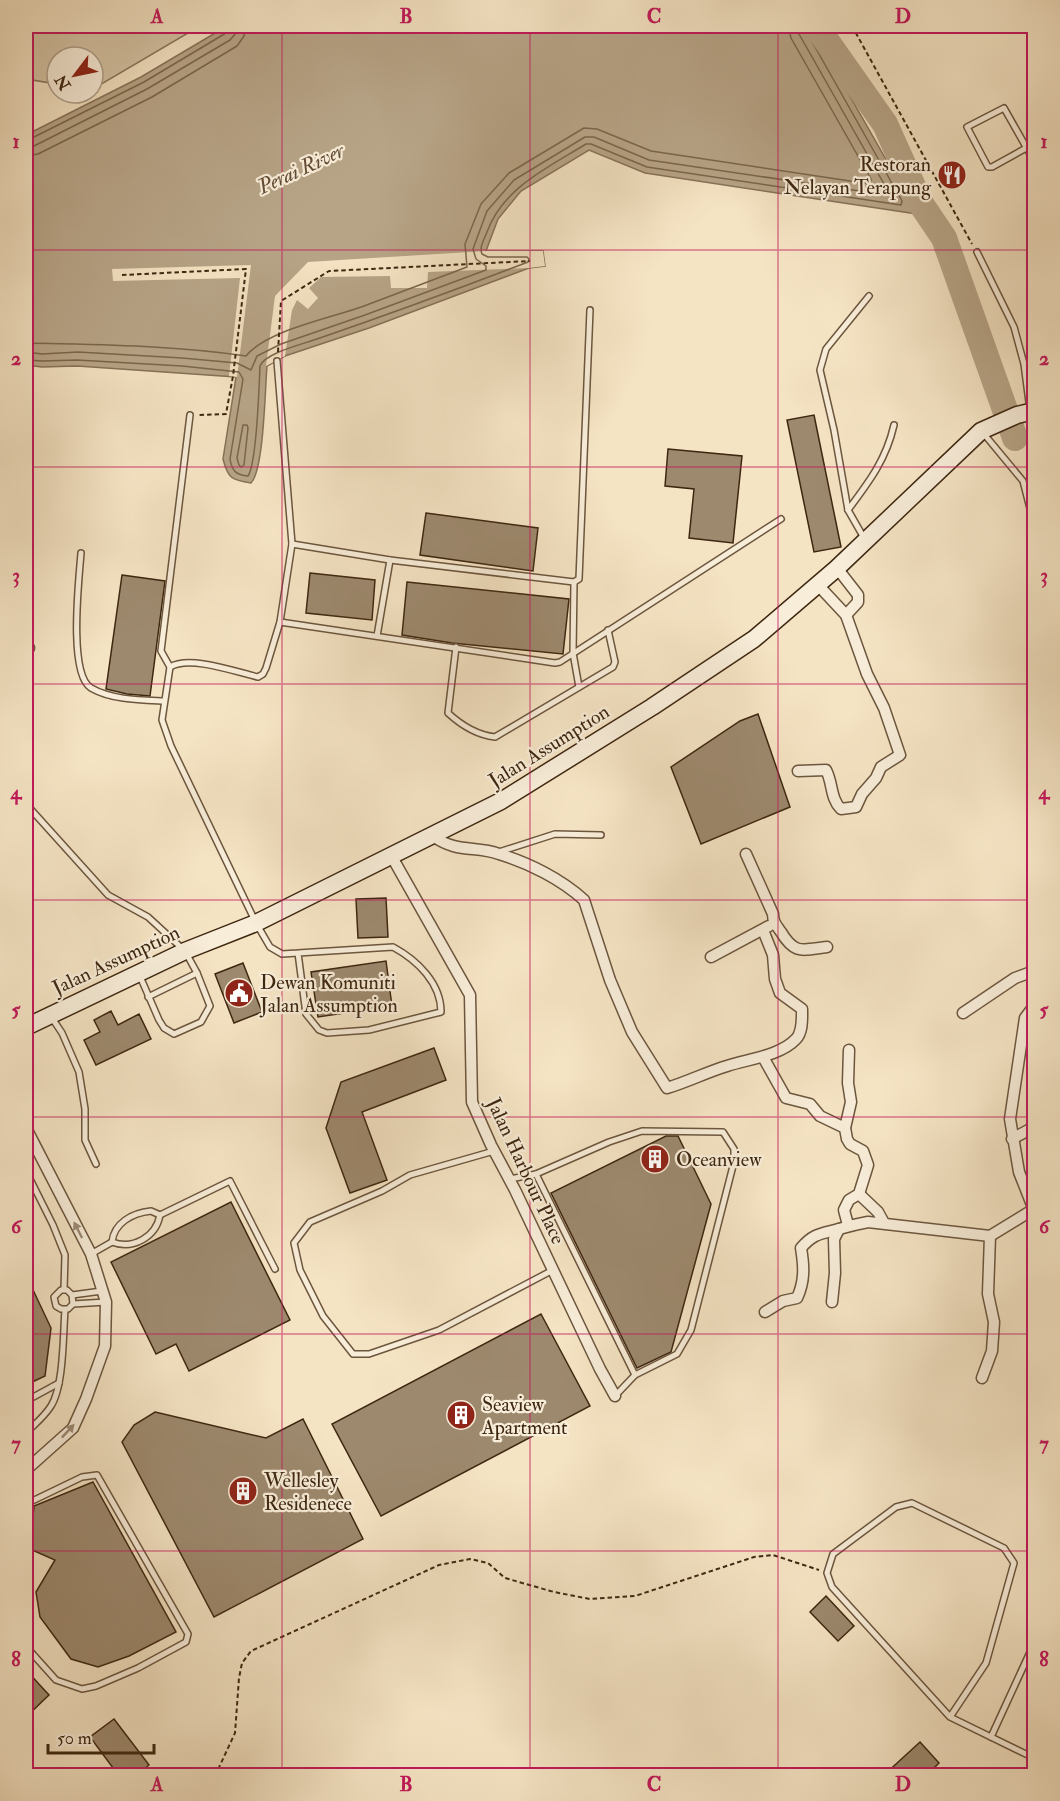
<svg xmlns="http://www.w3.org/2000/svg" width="1060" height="1801" viewBox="0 0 1060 1801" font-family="'IM FELL Double Pica',serif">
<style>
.green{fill:#d6c4a6;stroke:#8a765c;stroke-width:1.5}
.water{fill:#b7a487;stroke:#877258;stroke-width:1.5}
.pier{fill:#f5e4c4}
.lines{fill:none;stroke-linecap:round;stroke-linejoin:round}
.shore{stroke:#7a664c;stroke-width:1.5}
.river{stroke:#b7a487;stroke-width:26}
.building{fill:#9d896e;stroke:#3e2711;stroke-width:1.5}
.lane-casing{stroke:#6c563e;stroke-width:8}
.street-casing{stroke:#6c563e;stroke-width:13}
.secondary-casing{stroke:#3e2711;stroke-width:19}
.path{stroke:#3e2711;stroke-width:2;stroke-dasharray:4.5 3;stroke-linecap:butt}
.lane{stroke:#f8edd9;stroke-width:5}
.street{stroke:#f8edd9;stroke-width:10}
.secondary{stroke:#f8edd9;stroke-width:16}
.oneway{fill:#9b8a75}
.grid{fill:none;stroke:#c2185b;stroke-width:1.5;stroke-opacity:0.55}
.labels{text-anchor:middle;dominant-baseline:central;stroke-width:4.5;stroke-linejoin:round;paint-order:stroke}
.poi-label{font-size:20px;fill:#3e2711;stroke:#f8edd9;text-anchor:start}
.street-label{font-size:20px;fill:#3e2711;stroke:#f8edd9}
.water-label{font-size:21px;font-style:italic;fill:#624c34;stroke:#f8edd9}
.neatline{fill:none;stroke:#c2185b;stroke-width:2}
.grid-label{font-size:20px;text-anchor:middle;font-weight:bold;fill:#c2185b}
</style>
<rect width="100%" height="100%" fill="#f5e4c4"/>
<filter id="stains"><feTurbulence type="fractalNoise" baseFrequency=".00333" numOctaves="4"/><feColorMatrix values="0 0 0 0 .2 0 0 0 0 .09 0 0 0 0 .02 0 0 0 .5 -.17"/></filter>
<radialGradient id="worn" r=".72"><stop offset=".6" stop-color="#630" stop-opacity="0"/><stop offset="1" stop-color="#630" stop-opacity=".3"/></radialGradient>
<path class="green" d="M26 26H200L93 89V57H57V84L26 79Z"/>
<path class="water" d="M227 26H810L917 214 645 173 589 150 521 191 498 219 486 251H543L545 266 529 268 369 328 285 356 267 366C265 388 264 470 251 483 232 480 228 479 223 459L236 377 77 366 42 367 26 365V135L141 77Z"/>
<g class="pier">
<path d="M486 251H543L545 266 529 268 428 272 427 288H391L390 276 321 277 309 288 318 298 308 309 297 300 292 310 285 356 266 366 275 296 308 262Z"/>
<path d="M251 265 237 377 229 376 240 278 113 281 112 269Z"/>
</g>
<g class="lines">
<g class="shore">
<path d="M26 140 30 139 144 82 226 33 229 26"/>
<path d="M26 147 34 146 147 89 230 40 236 33 237 26"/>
<path d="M26 156 38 154 152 97 237 46 244 36 246 26"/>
<path d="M26 343C99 345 173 345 246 356 267 330 332 318 364 306 398 293 433 280 467 267L465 244 481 204 509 173 584 128 597 129 651 151 870 184 871 179 791 38 788 26"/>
<path d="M26 352 42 354 78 352 182 358 237 363 251 370 257 356 281 344 365 315 486 270V266L476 259 473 249 487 211 514 180 585 137H594L649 160 887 195 888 191 799 34 797 26"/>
<path d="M26 360 42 361 77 360 182 366 239 372 243 379 230 459C232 471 236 475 248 476 257 463 259 387 260 366 265 353 303 344 317 339 387 315 458 289 528 262L529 259 527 257H488L482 254C479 247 484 240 487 232 503 188 547 168 586 144H591L647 167 901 205 902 201 806 31 805 26"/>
<path d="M243 425H247L248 428 244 465 241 467 239 465 237 458Z"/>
</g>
<path class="river" d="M816 26 885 124 921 204 944 238 1015 438"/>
</g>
<g class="building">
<path d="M814 415 841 547 814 552 787 420Z"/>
<path d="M668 449 742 456 733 543 689 538 694 489 665 486Z"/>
<path d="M426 513 538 528 533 571 420 555Z"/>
<path d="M310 573 375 580 372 620 306 613Z"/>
<path d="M122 575 165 581 150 696 127 694 106 689Z"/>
<path d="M407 582 569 599 563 654 452 643 402 635Z"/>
<path d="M758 714 790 807 701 844 671 767 740 721Z"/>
<path d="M386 898 388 937 358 938 356 899Z"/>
<path d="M386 961 392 1006 318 1017 311 972Z"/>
<path d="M243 963 262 1012 234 1023 215 974Z"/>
<path d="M111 1011 118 1025 139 1014 151 1039 96 1065 84 1040 100 1032 94 1020Z"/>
<path d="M434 1048 446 1080 362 1112 387 1180 350 1193 326 1128 341 1082Z"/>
<path d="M666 1136H678L711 1204 671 1352 637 1368 551 1193Z"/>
<path d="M231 1202 290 1320 189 1371 176 1344 156 1354 111 1262Z"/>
<path d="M26 1275 51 1328 45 1376 26 1385Z"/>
<path d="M541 1314 590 1406 381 1516 332 1424Z"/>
<path d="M155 1412 266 1438 303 1419 363 1539 214 1617 122 1442 134 1425Z"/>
<path d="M93 1482 176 1632 129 1656 98 1667 71 1659 40 1617 36 1592 55 1560 30 1549 34 1506Z"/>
<path d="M826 1596 854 1626 838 1641 810 1612Z"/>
<path d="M26 1670 49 1695 26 1717Z"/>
<path d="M114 1719 149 1765 136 1776H119L90 1737Z"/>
<path d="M920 1742 939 1763 926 1776H883Z"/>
</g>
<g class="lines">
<g class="lane-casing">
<g id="lane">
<path d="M1028 147 992 167H988L967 127 1004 108 1034 161"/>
<path d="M977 252 1014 327 1024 364 1030 410"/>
<path d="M277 361 292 544 280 622 266 668 263 674 258 677C236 672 190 655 170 667L162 720 171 746 256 923 270 947 282 954 393 947C417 960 441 983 441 1012L369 1030 327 1033 319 1030 306 1014 298 953"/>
<path d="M984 434 1023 481 1034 524"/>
<path d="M848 510C869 482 886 460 894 425"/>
<path d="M864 538 848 510 834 430 820 370 826 349 869 296"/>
<path d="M292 544 390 560 574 582 579 579 590 310"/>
<path d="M81 553C79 579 68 674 91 688 112 700 141 700 164 701"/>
<path d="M574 582 573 653 579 687"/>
<path d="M280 622 555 663 560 662 781 519"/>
<path d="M377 636 390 560"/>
<path d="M456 647 448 713C461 725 477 735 495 737L613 667 615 662 608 630"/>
<path d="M170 667 161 651 190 415"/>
<path d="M26 804 108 895 148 917 185 951 197 973 210 1006 201 1022 174 1034 164 1028 159 1020 139 974"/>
<path d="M499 852 555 834 601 835"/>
<path d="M148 997 197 973"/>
<path d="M52 1018 62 1033 79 1072 85 1109V1140L96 1164"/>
<path d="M494 1151 410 1175 382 1191 310 1222 294 1243 300 1270 323 1316 353 1354H369L439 1330 553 1270"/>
<path d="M26 1171 53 1225 65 1255 64 1290"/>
<path d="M536 1174 635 1375"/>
<path d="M510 1179 536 1174 609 1142 642 1131 723 1132 734 1149V1162L691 1330 677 1354 635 1375 615 1396"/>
<path d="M151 1211 160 1215C156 1237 133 1250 112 1242 114 1223 132 1213 151 1211Z"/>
<path d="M160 1215 230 1181 275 1269"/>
<path d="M91 1254 112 1242"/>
<path d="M72 1295 102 1291"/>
<path d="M73 1304 72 1295 67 1290H61L54 1297 56 1306 61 1309H68L73 1304 106 1302"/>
<path d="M26 1401 59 1383"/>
<path d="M26 1433C35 1424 44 1417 51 1406 64 1386 63 1334 65 1310"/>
<path d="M26 1504 82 1477 97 1475 188 1634 186 1642 138 1668 96 1686 82 1689 56 1680 30 1651 26 1652"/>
<path d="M1031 1650 1034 1630"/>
<path d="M950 1717 986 1663 1014 1563 1004 1548 912 1503 896 1507 833 1554 827 1573 832 1587 950 1717 1034 1758"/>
<path d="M991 1737 1031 1650 1034 1649"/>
</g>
</g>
<g class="street-casing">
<g id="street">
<path d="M837 568 858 595V602L846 615"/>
<path d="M26 647 29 648"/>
<path d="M798 771 826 770C833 783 830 798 841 809L856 807 862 794 876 778 881 767 900 755 884 708 867 674 846 615 818 585"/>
<path d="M433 836C458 854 475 845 499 854 529 863 561 879 584 900L610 980 632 1032 667 1088C687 1082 707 1072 727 1066 748 1059 780 1056 796 1039 803 1032 802 1018 802 1009L780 993 775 979 773 955 763 930"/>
<path d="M746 854 773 914C773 922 776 925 781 932 795 955 802 950 827 947"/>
<path d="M392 857 470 995 472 1102 491 1145 515 1190 600 1369 615 1396"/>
<path d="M711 957 769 926"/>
<path d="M1034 1010H1031L1025 1018 1010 1119 1019 1172 1034 1210"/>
<path d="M963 1013 1015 978 1034 971"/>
<path d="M763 1057 786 1098 810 1104 820 1116 845 1128"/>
<path d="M26 1128 91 1254 106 1302 105 1346 86 1399 73 1428 26 1470"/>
<path d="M1012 1139 1034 1127"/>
<path d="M859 1194 878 1212 884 1223"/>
<path d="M848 1225 844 1210 849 1200 859 1194 868 1165 863 1151 850 1144 847 1139 845 1128 851 1102 848 1083 849 1050"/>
<path d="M832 1302 835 1273 834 1239 839 1229"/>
<path d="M765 1312 783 1301 797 1298C805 1281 804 1266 801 1248 814 1233 821 1234 839 1229 849 1226 857 1224 868 1222L990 1236"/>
<path d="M982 1378 992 1351 994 1322 988 1294 990 1236 1034 1209"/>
</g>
</g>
<g class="secondary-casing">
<path id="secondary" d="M26 1027 185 951 256 923 501 801 652 707 754 639 837 568 981 431 1017 415 1034 411"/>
</g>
<g class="path">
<path d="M852 26 972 244"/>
<path d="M122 275 246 269 233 376 226 414 199 415"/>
<path d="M278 352 281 301 329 271 530 261"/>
<path d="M215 1776 235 1733 239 1678 242 1663 251 1651 439 1565 470 1559 488 1563 505 1578 554 1592 590 1599 635 1596 754 1557 773 1555 819 1570"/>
</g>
<use href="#lane" class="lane"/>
<use href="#street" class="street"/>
<use href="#secondary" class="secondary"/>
</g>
<defs><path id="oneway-solid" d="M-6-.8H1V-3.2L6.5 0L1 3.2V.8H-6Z" transform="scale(1.5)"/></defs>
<g class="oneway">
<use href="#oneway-solid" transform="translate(78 1230) rotate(-117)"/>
<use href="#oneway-solid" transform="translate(68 1431) rotate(-47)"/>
</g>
<path class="grid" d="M282 26V1776M530 26V1776M778 26V1776M26 250H1034M26 467H1034M26 684H1034M26 900H1034M26 1117H1034M26 1334H1034M26 1551H1034"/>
<defs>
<g id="restaurant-disc" transform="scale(1.5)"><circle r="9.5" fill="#8f2418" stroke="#f8edd9"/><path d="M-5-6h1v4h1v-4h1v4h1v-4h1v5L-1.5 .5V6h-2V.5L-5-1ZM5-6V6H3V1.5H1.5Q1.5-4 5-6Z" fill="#fff"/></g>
<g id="civic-disc" transform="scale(1.5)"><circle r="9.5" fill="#8f2418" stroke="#f8edd9"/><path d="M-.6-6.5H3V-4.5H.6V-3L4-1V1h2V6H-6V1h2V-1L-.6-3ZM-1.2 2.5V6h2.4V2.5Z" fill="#fff"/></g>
<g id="building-disc" transform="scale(1.5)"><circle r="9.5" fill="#8f2418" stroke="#f8edd9"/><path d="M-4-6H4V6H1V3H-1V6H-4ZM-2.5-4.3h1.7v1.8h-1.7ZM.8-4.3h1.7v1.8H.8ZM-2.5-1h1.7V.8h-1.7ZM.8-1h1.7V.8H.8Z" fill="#fff"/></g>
</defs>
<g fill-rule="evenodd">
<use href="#restaurant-disc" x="952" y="175"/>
<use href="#civic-disc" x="239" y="993"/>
<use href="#building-disc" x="655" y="1159"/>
<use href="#building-disc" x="461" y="1415"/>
<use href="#building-disc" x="243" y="1491"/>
</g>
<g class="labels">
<g class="poi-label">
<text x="931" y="164" text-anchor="end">Restoran<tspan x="931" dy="23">Nelayan Terapung</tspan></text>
<text x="260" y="982">Dewan Komuniti<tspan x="260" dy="23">Jalan Assumption</tspan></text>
<text x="676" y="1159">Oceanview</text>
<text x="482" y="1404">Seaview<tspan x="482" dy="23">Apartment</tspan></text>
<text x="264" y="1480">Wellesley<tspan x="264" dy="23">Residenece</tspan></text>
</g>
<g class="street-label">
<text transform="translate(549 746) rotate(-32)">Jalan Assumption</text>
<text transform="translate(116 960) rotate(-25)">Jalan Assumption</text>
<text transform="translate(526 1171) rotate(65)">Jalan Harbour Place</text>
</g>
<g class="water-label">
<text transform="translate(301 169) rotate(-25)">Perai River</text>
</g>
</g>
<rect width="1060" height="1801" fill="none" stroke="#f5e4c4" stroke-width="66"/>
<g transform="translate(75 75) rotate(238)"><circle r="28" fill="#f8edd9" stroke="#ae9e89" stroke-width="1.5"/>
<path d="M0-4.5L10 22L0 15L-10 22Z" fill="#8f2418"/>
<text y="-9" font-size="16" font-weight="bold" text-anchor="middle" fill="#3e2711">N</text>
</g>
<path d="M48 1744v9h106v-9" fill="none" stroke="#3e2711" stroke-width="3"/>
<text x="57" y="1744" font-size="18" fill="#3e2711" stroke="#f8edd9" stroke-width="4.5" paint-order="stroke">50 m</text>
<rect x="33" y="33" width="994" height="1735" class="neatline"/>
<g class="grid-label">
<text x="157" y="23">A</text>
<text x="406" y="23">B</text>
<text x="654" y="23">C</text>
<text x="903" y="23">D</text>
<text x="16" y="148">1</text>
<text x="1044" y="148">1</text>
<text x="16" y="365">2</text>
<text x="1044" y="365">2</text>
<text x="16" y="582">3</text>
<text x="1044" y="582">3</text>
<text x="16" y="799">4</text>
<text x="1044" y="799">4</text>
<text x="16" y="1016">5</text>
<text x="1044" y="1016">5</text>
<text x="16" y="1233">6</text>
<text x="1044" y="1233">6</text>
<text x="16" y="1450">7</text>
<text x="1044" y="1450">7</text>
<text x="16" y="1666">8</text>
<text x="1044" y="1666">8</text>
<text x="157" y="1791">A</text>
<text x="406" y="1791">B</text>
<text x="654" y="1791">C</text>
<text x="903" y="1791">D</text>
</g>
<rect width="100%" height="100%" filter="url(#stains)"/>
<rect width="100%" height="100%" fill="url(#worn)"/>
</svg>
